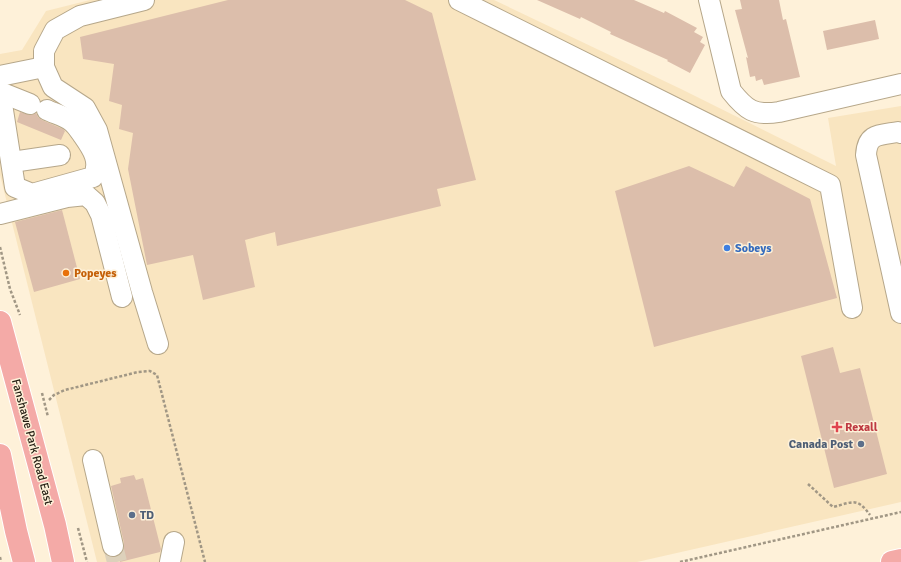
<svg xmlns="http://www.w3.org/2000/svg" width="901" height="562" viewBox="0 0 901 562" font-family="Signika,sans-serif">
<style>
.built{fill:#f9e5c0}
.building{fill:#dcbeab}
.lines{fill:none;stroke-linecap:round;stroke-linejoin:round}
.minor-tunnel{stroke:#ddd1bb;stroke-width:20;stroke-dasharray:20 10;stroke-linecap:butt}
.minor-casing{stroke:#b6a78a;stroke-width:22}
.major-casing{stroke:#fff;stroke-width:24}
.path{stroke:#a19785;stroke-width:2.5;stroke-dasharray:3 2;stroke-linecap:butt}
.minor{stroke:#fff;stroke-width:20}
.major{stroke:#f4aaa7;stroke-width:22}
.shop-dot{fill:#3f7fe0;stroke:#fef1d9;stroke-width:1.5}
.food-dot{fill:#e8710a;stroke:#fef1d9;stroke-width:1.5}
.health-dot{fill:#e0444e;stroke:#fef1d9;stroke-width:1.5}
.service-dot{fill:#5c6f8a;stroke:#fef1d9;stroke-width:1.5}
.labels{text-anchor:middle;dominant-baseline:central;stroke-width:3;stroke-linejoin:round;paint-order:stroke}
.shop-label{font-size:12px;font-weight:bold;fill:#366cbe;stroke:#fef1d9;text-anchor:start}
.food-label{font-size:12px;font-weight:bold;fill:#c56008;stroke:#fef1d9;text-anchor:start}
.health-label{font-size:12px;font-weight:bold;fill:#be3a42;stroke:#fef1d9;text-anchor:start}
.street-label{font-size:12px;fill:#231d12;stroke:#fef1d9}
.service-label{font-size:12px;font-weight:bold;fill:#4e5e75;stroke:#fef1d9;text-anchor:end}
</style>
<rect width="100%" height="100%" fill="#fef1d9"/>
<path class="built" d="M90 0H494L681 89 836 166 828 118 901 106V502L637 562H97L0 175V54L22 50 46 11Z"/>
<g class="building">
<path d="M228 0H405L432 13 476 180 437 189 441 206 277 246 275 232 245 240 255 287 203 300 193 255 147 265 128 169 133 133 119 129 122 105 109 101 114 64 83 59 80 37Z"/>
<path d="M537 0H634L664 13 665 11 697 28 694 32 703 37 700 42 705 45 690 73 667 61 668 60 610 34 611 32 581 17 580 19Z"/>
<path d="M740 0H779L783 20 786 19 800 77 764 85 762 79 756 81 755 76 750 77 746 57 748 58 735 10 742 9Z"/>
<path d="M875 20 879 39 827 50 823 31Z"/>
<path d="M20 112 31 115 36 113 38 117 42 120 63 129 65 131 61 140 17 122Z"/>
<path d="M689 166 734 187 746 166 810 199 837 298 654 347 615 191Z"/>
<path d="M62 210 80 279 34 292 15 222Z"/>
<path d="M833 347 840 373 860 368 887 474 834 488 801 356Z"/>
<path d="M134 475 136 480 143 478 161 549 160 552 120 562 119 556 124 550V543L111 486 121 483 120 478Z"/>
</g>
<g class="lines">
<path class="minor-tunnel" d="M113 546 117 562"/>
<g class="minor-casing">
<g id="minor">
<path d="M144 0 80 16 55 30 44 51V67L53 87 85 108 97 130 142 292 158 344"/>
<path d="M459 0 830 185 852 308"/>
<path d="M709 0 731 91C746 110 754 116 779 112L901 84"/>
<path d="M0 76 44 67"/>
<path d="M0 91 15 187 32 194 93 177C102 161 91 147 82 134 79 130 76 125 72 122 65 116 55 114 47 110"/>
<path d="M0 92 30 104"/>
<path d="M901 133 898 132C880 135 867 133 866 155L901 313"/>
<path d="M12 162 60 155"/>
<path d="M0 214 67 197 86 195 95 203 101 215 122 297"/>
<path d="M93 460 113 546"/>
<path d="M170 562 174 542"/>
</g>
</g>
<g class="major-casing">
<g id="major">
<path d="M0 322 55 525 63 562"/>
<path d="M0 455 16 531 24 562"/>
<path d="M892 562 901 560"/>
</g>
</g>
<g class="path">
<path d="M0 247 10 289 20 315"/>
<path d="M42 393 48 417"/>
<path d="M49 400 54 395 65 390 138 372 150 371 157 375 205 562"/>
<path d="M808 484 833 507C853 502 857 497 870 515"/>
<path d="M78 528 87 562"/>
<path d="M0 557 1 562"/>
<path d="M680 562 901 512"/>
</g>
<use href="#minor" class="minor"/>
<use href="#major" class="major"/>
</g>
<circle class="shop-dot" cx="727" cy="248" r="4"/>
<circle class="food-dot" cx="66" cy="273" r="4"/>
<path class="health-dot" d="M835 421h4v4h4v4h-4v4h-4v-4h-4v-4h4z"/>
<g class="service-dot">
<circle cx="861" cy="444" r="4"/>
<circle cx="132" cy="515" r="4"/>
</g>
<g class="labels">
<g class="shop-label">
<text x="735" y="248">Sobeys</text>
</g>
<g class="food-label">
<text x="74" y="273">Popeyes</text>
</g>
<g class="health-label">
<text x="845" y="427">Rexall</text>
</g>
<g class="street-label">
<text transform="translate(32 442) rotate(75)">Fanshawe Park Road East</text>
</g>
<g class="service-label">
<text x="853" y="444">Canada Post</text>
<text x="140" y="515" text-anchor="start">TD</text>
</g>
</g>
</svg>
